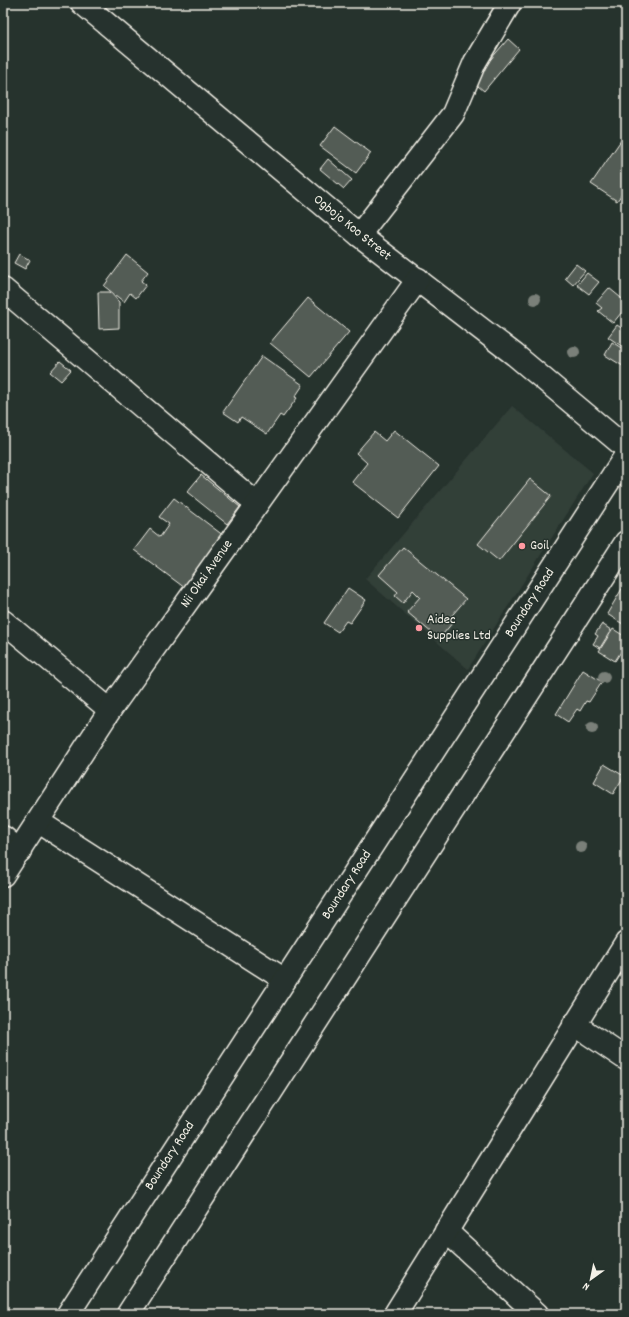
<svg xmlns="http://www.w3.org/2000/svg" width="629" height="1317" viewBox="0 0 629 1317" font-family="Dekko,sans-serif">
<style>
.built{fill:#333f39}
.building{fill:#525c55;stroke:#f4f1e8}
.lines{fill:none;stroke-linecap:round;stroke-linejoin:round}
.minor-casing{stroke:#f4f1e8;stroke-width:25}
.major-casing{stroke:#f4f1e8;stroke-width:25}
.minor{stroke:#26332d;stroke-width:22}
.major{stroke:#26332d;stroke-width:22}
.tree{fill:#7a8079}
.poi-dot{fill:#ff9aa2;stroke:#26332d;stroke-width:1.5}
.labels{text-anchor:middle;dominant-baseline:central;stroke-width:3;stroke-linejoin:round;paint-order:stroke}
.street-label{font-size:14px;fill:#f4f1e8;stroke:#26332d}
.poi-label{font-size:14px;fill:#f4f1e8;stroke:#26332d;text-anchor:start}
</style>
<rect width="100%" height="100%" fill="#26332d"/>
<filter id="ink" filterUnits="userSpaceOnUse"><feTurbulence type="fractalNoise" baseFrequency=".025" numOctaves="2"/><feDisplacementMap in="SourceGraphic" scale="8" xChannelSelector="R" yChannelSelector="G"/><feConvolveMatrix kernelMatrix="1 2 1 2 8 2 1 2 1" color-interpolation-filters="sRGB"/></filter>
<g filter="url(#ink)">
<path class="built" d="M512 406 593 473 468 669 365 579Z"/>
<g class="building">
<path d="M508 39 519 49 484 91 472 81Z"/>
<path d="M335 126 371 153 356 173 320 146Z"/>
<path d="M626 133V188L617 201 591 184Z"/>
<path d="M328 159 352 180 344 189 320 169Z"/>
<path d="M19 254 30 260 25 269 14 263Z"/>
<path d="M127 255 148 272 141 281 146 285 136 298 130 293 124 302 104 286Z"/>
<path d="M576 264 585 271 573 285 565 278Z"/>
<path d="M587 273 599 282 589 294 577 285Z"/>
<path d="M609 288 626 302V307L613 323 598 311 602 308 596 303Z"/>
<path d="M98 292H110L119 302V328L99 329Z"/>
<path d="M308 298 349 332 311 377 270 343Z"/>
<path d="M617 325 626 331V349L608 337Z"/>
<path d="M612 342 626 351V368L605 355Z"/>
<path d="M262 356 303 385 295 397 297 398 283 417 280 415 267 434 241 417 238 422 223 412Z"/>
<path d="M60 361 71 370 61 381 50 372Z"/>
<path d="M394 430 439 466 398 518 352 482 367 463 356 453 374 432 385 441Z"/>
<path d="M201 475 240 507 227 524 187 492Z"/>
<path d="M530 479 551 496 499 561 478 544Z"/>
<path d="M174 498 224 536 185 588 134 550 150 529 160 537 169 524 159 517Z"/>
<path d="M403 547 466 599 447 621 450 620 453 622 439 639 407 612 420 597 413 590 403 603 395 596 398 592 379 575Z"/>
<path d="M626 582V626L607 614Z"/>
<path d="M348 588 366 600 350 623 346 621 338 632 324 623Z"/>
<path d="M602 624 611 630 600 648 593 644 598 636 595 634Z"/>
<path d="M613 629 626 637V644L615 661 599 651Z"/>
<path d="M583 670 602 682 589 702 586 701 580 711 577 709 568 722 556 714Z"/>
<path d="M626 692V703L621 701Z"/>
<path d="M604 764 624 776 613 794 594 782Z"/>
</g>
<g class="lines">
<g class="minor-casing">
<g id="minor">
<path d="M82 3 359 235 515 355 626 448"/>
<path d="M359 235 453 114 475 62 510 3"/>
<path d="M3 289 257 504"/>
<path d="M3 621 110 710"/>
<path d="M39 822 285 980"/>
<path d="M3 837 20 851"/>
<path d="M3 875 110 710 418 279"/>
<path d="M574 1024 626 1059"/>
<path d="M446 1231 537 1314"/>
<path d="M395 1314 626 943"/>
</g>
</g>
<g class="major-casing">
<g id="major">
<path d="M68 1314 626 455"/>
<path d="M128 1314 626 542"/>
</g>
</g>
<use href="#minor" class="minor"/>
<use href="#major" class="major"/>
</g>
<g class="tree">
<circle cx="535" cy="299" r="6"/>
<circle cx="574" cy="352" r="6"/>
<circle cx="604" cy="677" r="6"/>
<circle cx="592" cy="728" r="6"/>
<circle cx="581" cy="847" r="6"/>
</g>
</g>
<g class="poi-dot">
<circle cx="522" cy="546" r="4"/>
<circle cx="419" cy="628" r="4"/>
</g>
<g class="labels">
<g class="street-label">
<text transform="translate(352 228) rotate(39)">Ogbojo Koo Street</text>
<text transform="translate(207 574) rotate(-55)">Nii Okai Avenue</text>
<text transform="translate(530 603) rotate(-57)">Boundary Road</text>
<text transform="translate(347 885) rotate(-57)">Boundary Road</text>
<text transform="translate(170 1156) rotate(-57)">Boundary Road</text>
</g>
<g class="poi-label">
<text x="530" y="546">Goil</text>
<text x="427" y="620">Aidec<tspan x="427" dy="16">Supplies Ltd</tspan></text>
</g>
</g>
<rect width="629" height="1317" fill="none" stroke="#26332d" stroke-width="16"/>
<rect x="8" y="8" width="613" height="1301" fill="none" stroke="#f4f1e8" stroke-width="1.5" filter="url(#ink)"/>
<g transform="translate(591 1279) rotate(213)" stroke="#26332d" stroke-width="3" paint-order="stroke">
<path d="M0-3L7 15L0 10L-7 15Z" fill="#f4f1e8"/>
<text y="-6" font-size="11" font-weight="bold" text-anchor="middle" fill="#f4f1e8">N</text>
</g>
</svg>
